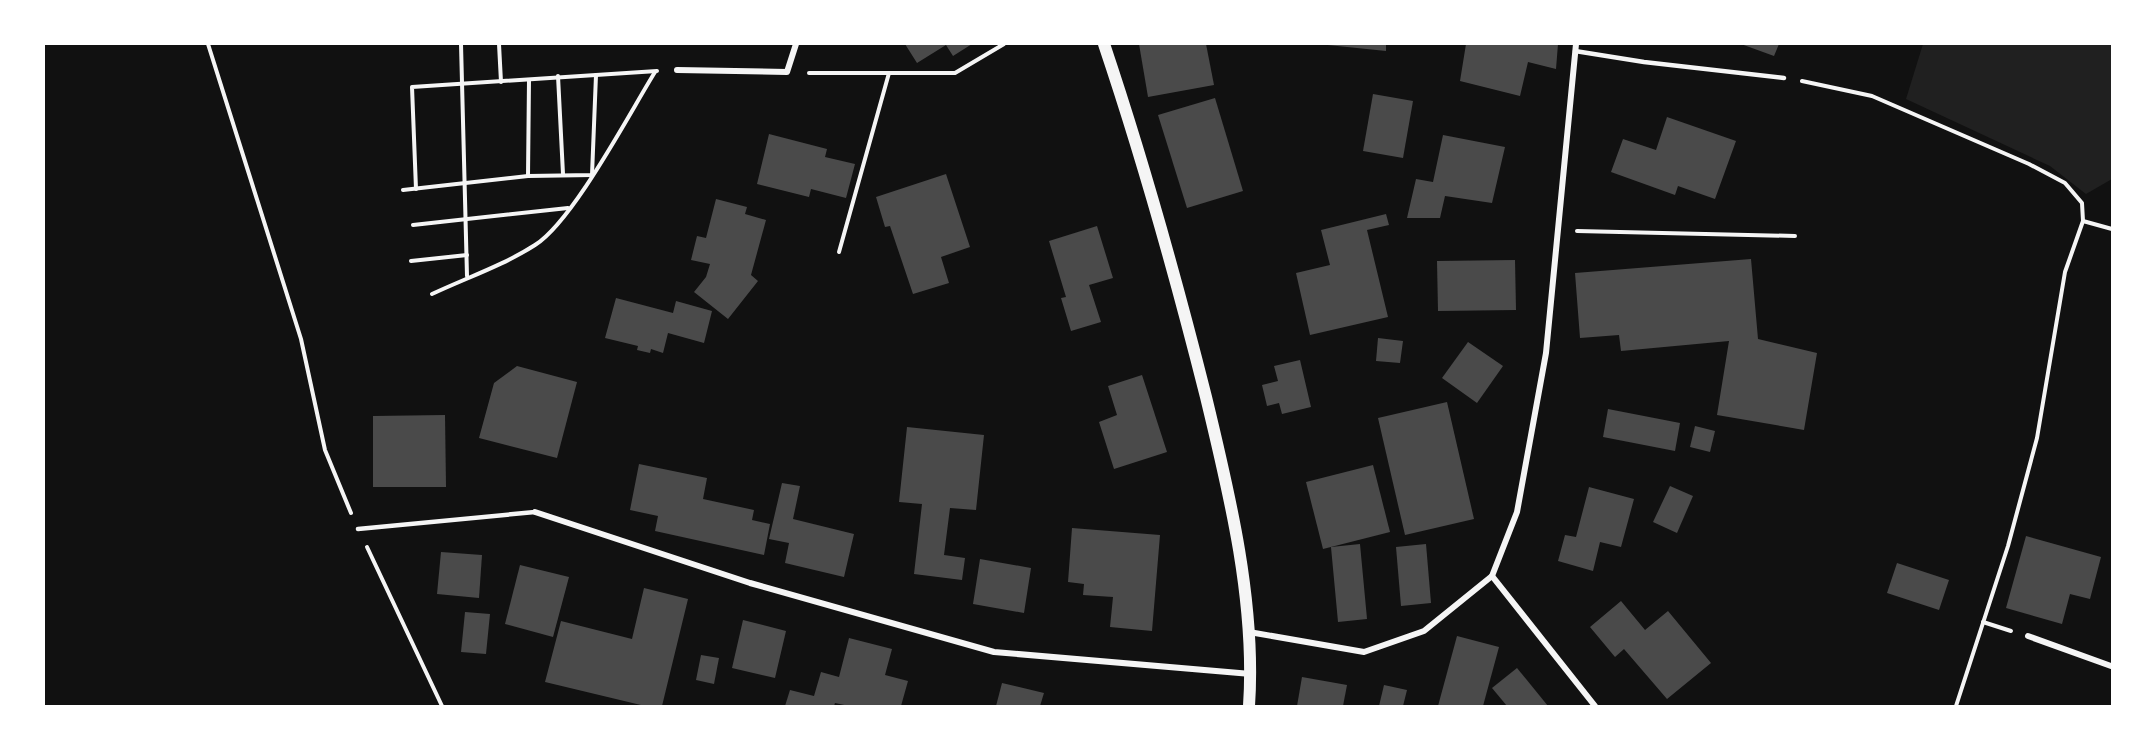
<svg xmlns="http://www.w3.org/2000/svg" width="2156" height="750" viewBox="0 0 2156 750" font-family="Roboto,sans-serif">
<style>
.green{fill:#202020}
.building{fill:#4a4a4a}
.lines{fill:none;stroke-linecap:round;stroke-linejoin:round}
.path{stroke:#f5f5f5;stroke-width:4}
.service{stroke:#f5f5f5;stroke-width:4.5}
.minor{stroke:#f5f5f5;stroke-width:6}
.secondary{stroke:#f5f5f5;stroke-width:12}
</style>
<rect width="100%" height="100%" fill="#111"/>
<path class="green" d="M1923 44H2112V179L2086 194 2050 166 1906 99Z"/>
<g class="building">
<path d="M905 44H972L953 56 946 45 917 63Z"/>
<path d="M1139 44H1206L1214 85 1148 97Z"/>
<path d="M1318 44H1386V51Z"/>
<path d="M1466 44H1558L1556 69 1528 62 1520 96 1460 81Z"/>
<path d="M1741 44H1779L1774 56Z"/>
<path d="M1373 94 1413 101 1403 158 1363 151Z"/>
<path d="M1215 98 1243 191 1187 208 1158 115Z"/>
<path d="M1667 117 1736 141 1715 199 1678 186 1675 195 1611 172 1623 139 1656 150Z"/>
<path d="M769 134 827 149 825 157 855 164 846 198 811 189 809 197 757 184Z"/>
<path d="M1443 135 1505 147 1492 203 1445 196 1440 218H1407L1416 179 1433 182Z"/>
<path d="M946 174 970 247 941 257 949 283 913 294 890 226 885 227 876 197Z"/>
<path d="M716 199 747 207 745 214 766 220 751 275 758 281 728 319 694 292 706 277 710 264 691 260 697 236 706 238Z"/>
<path d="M1386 214 1389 225 1367 230 1388 317 1310 335 1296 273 1330 265 1321 230Z"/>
<path d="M1097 226 1113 278 1089 285 1101 322 1071 331 1061 298 1066 297 1049 241Z"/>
<path d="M1751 259 1758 339 1817 353 1804 430 1717 415 1729 341 1621 351 1619 335 1580 338 1575 273Z"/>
<path d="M1515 260 1516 310 1438 311 1437 261Z"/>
<path d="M616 298 673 313 676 301 712 311 704 343 668 333 663 353 651 349 650 353 637 350 638 346 605 338Z"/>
<path d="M1378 338 1403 341 1400 363 1376 361Z"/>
<path d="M1468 342 1503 366 1477 403 1442 378Z"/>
<path d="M1300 360 1311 407 1282 414 1279 403 1267 406 1262 385 1278 381 1274 366Z"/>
<path d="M517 366 577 382 557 458 479 438 494 383Z"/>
<path d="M1142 375 1167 452 1114 469 1099 422 1117 415 1108 386Z"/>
<path d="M1447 402 1474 519 1405 535 1378 418Z"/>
<path d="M1608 409 1680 423 1675 451 1603 437Z"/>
<path d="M445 415 446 487H373V416Z"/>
<path d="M1695 426 1715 431 1710 452 1690 447Z"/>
<path d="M907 427 984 435 976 510 950 508 944 555 965 558 962 580 914 574 922 504 899 502Z"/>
<path d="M639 464 707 478 703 499 754 510 752 520 770 524 764 555 655 531 658 516 630 510Z"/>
<path d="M1373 465 1390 532 1323 549 1306 482Z"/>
<path d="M782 483 800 486 793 519 854 534 844 577 785 563 789 543 769 539Z"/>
<path d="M1670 486 1693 496 1677 533 1653 522Z"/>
<path d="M1589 487 1634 499 1621 547 1600 542 1593 571 1558 561 1565 535 1576 537Z"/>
<path d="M1072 528 1160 535 1152 631 1110 627 1113 597 1083 595 1084 584 1068 582Z"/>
<path d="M2026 536 2101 557 2090 599 2070 594 2062 624 2006 608Z"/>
<path d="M1360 544 1367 619 1338 622 1331 547Z"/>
<path d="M1426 544 1431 603 1401 606 1396 547Z"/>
<path d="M441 552 482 555 479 598 437 594Z"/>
<path d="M980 559 1031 568 1024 613 973 604Z"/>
<path d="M1897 563 1949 580 1939 610 1887 593Z"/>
<path d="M520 565 569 577 553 637 505 624Z"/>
<path d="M644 588 688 599 662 706H645L545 682 561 621 632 639Z"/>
<path d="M1621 601 1645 630 1668 611 1711 663 1667 699 1624 649 1615 657 1590 627Z"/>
<path d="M465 612 490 614 486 654 461 652Z"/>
<path d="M743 620 786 631 775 678 732 668Z"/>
<path d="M1457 636 1499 647 1483 706H1438Z"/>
<path d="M849 638 892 649 885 675 908 681 901 706H849L835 703 834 706H785L790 690 814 696 821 672 839 677Z"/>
<path d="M701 655 719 658 714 684 696 680Z"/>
<path d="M1517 668 1548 706H1507L1492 688Z"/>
<path d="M1302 677 1347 685 1343 706H1297Z"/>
<path d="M1002 683 1044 693 1040 706H996Z"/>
<path d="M1384 685 1407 690 1403 706H1379Z"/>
</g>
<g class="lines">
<g class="path">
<path d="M208 44 301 339 325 450 351 513"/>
<path d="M461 44 467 276"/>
<path d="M499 44 501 82"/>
<path d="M809 73H889L839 252"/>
<path d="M889 73H955L1004 44"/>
<path d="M558 76 563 174"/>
<path d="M1802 81 1872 96 2029 164 2065 183 2082 203 2083 221 2065 272 2037 438 2008 546 1956 706"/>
<path d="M528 176 529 80"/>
<path d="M416 189 412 87 657 71"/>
<path d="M403 190 528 176 592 175 596 75"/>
<path d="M2083 221 2112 229"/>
<path d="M413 225 568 208"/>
<path d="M1577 231 1795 236"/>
<path d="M411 261 467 255"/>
<path d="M432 294C466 278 504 265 535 245 573 221 629 114 655 72"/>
<path d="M367 547 442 706"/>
<path d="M1983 622 2011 631"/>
</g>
<g class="service">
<path d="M1575 51 1644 62 1784 78"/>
<path d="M358 529 535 512"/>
</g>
<g class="minor">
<path d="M677 70 787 72 796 44"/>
<path d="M535 512 750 583 994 652 1251 674"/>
<path d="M1492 576 1595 706"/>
<path d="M1249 632 1364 652 1424 631 1492 576 1517 512 1546 353 1576 44"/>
<path d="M2028 636 2111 666"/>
</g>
<path class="secondary" d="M1104 44C1143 160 1176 278 1206 397 1230 496 1256 604 1249 706"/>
</g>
<rect width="2156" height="750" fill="none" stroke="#ffffff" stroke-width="90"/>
</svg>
